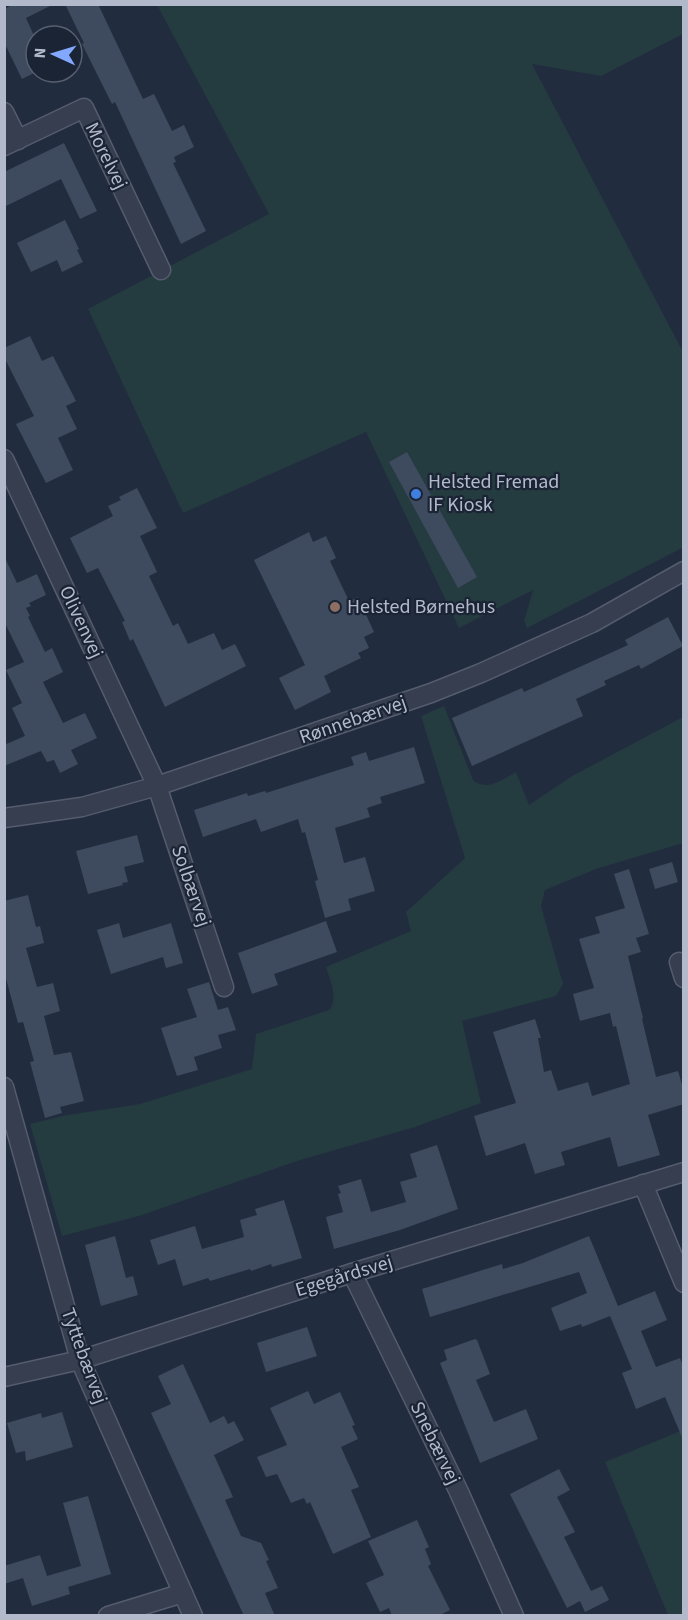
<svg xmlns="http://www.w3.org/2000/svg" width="688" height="1620" viewBox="0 0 688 1620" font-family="'Source Sans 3',sans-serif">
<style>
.green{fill:#243b40}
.building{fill:#3e4a5e}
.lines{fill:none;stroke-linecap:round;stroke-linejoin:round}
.street-casing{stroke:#545c6d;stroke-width:21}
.street{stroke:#363e4f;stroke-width:18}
.shop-dot{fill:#3f7fe0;stroke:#1b2434;stroke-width:2}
.education-dot{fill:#8d6e63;stroke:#1b2434;stroke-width:2}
.labels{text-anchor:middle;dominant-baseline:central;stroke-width:4.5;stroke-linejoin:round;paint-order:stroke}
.street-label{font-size:20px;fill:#b2b9ca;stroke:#1b2434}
.poi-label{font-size:20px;fill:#b2b9ca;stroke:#1b2434;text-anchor:start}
</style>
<rect width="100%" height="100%" fill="#222c3f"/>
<g class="green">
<path d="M157 5H683V34L601 76 532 64 683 352 684 547 527 628 524 621 533 590 459 628 366 432 183 513 88 309 269 214Z"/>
<path d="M444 706 473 780C486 792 503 779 516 772L529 805 572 776 683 717V843L596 869 545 890 541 906 563 984 556 996 462 1021 481 1103 415 1127 297 1161 139 1216 62 1236 30 1124 62 1116 140 1104 252 1069 256 1034 329 1010C339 998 330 981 326 967L411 931 406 912 465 858 421 716Z"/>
<path d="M683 1430V1615H668L605 1462Z"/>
</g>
<g class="building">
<path d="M14 4H54L26 18 36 40V72L22 79 4 42V9Z"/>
<path d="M65 4H98L143 99 154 94 172 131 184 125 194 147 174 157 176 162 173 163 206 231 181 244 115 102 112 104 82 44 84 43Z"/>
<path d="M64 143 97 211 80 219 61 179 4 207V172Z"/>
<path d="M65 220 79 249 77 250 83 262 62 272 57 260 31 272 17 243Z"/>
<path d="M30 336 42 361 53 356 76 401 66 406 77 429 58 438 73 470 46 483 16 424 34 416 4 357V348Z"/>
<path d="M407 452 477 577 458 588 389 462Z"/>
<path d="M137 488 157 528 140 536 157 572 149 576 173 626 178 623 188 644 214 633 222 650 235 644 246 666 165 707 133 639 130 641 122 622 125 621 98 568 87 573 70 538 113 516 108 506 121 500 119 497Z"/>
<path d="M309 532 313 542 326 536 336 558 330 561 349 601 358 597 374 632 364 637 369 648 358 653 361 658 324 676 331 692 295 710 279 678 305 665 254 560Z"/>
<path d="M4 556 17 583 37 574 46 595 29 603 31 606 26 608 30 616 28 617 45 652 52 648 63 672 43 682 63 723 85 713 97 738 71 750 78 764 60 773 54 760 47 762 41 751 4 766V745L25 736 12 708 22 703 6 670 24 662 4 621Z"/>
<path d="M668 617 683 646 641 669 639 665 604 681 606 685 576 699 583 716 472 766 452 718 522 688 524 692 595 660 628 645 625 640Z"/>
<path d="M414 747 425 783 380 797 382 803 367 808 370 817 335 828 344 863 365 857 375 891 348 899 351 910 325 918 315 881 318 880 305 832 302 833 298 819 261 832 256 819 203 837 194 810 247 793 248 796 265 791 266 793 354 765 351 757 366 752 369 761Z"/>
<path d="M137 835 144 862 124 867 128 882 122 883 123 885 88 894 76 851Z"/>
<path d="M672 862 678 882 655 889 649 869Z"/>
<path d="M629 869 649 934 636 938 641 952 628 956 643 1018 642 1019 656 1077 678 1071 684 1091V1104L648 1115 660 1155 618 1167 610 1137 561 1152 565 1165 535 1174 525 1143 486 1156 474 1116 516 1103 493 1032 535 1019 541 1038H538L544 1072 551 1070 558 1091 588 1082 592 1096 630 1084 616 1026 613 1027 610 1013 580 1021 573 994 594 988 579 939 600 933 595 917 625 908 614 874Z"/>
<path d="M28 895 36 927 40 926 44 943 26 948 37 987 53 983 60 1011 44 1016 54 1055 71 1052 84 1101 60 1107 62 1113 45 1118 30 1062 34 1061 23 1022 18 1023 4 971V901Z"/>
<path d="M326 921 337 952 274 974 278 985 252 994 238 953Z"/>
<path d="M119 923 123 938 171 923 183 963 166 968 163 957 111 974 97 930Z"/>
<path d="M209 982 218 1010 228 1007 236 1030 218 1035 222 1048 194 1057 198 1070 177 1076 161 1028 197 1017 187 989Z"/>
<path d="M437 1145 458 1209 400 1230 334 1249 326 1217 343 1212 338 1194 341 1193 338 1186 361 1179 371 1212 406 1202 400 1182 417 1177 410 1154Z"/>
<path d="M284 1200 302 1258 272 1267 271 1264 251 1271 250 1269 210 1281 208 1278 183 1286 175 1259 158 1265 150 1240 195 1226 202 1249 244 1237 240 1220 257 1215 255 1209Z"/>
<path d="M115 1236 126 1278 133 1276 138 1295 101 1306 85 1245Z"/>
<path d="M589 1236 618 1306 655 1291 667 1320 641 1331 656 1367 680 1358 684 1368V1442L665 1397 636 1409 622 1373 632 1369 610 1316 582 1327 581 1324 560 1331 551 1308 587 1293 579 1272 430 1317 422 1289 502 1264 503 1269 523 1263Z"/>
<path d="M307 1327 317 1356 266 1372 257 1343Z"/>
<path d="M475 1339 477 1340 490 1374 476 1380 494 1422 526 1409 538 1439 480 1463 440 1363 447 1360 444 1350Z"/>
<path d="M183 1364 210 1423 224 1416 228 1424 234 1421 244 1440 214 1455 233 1497 225 1500 241 1536 261 1543 269 1560 266 1561 278 1588 265 1593 275 1616H244L151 1413 171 1404 158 1376Z"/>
<path d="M308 1391 314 1404 340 1392 355 1425 352 1426 358 1439 341 1447 359 1487 351 1490 371 1537 333 1554 310 1502 307 1504 304 1498 291 1503 277 1474 266 1477 257 1457 287 1445 270 1408Z"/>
<path d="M62 1412 73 1447 26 1461 25 1451 16 1453 7 1423 41 1413 42 1418Z"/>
<path d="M559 1469 570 1490 557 1497 575 1532 564 1537 591 1591 602 1586 609 1600 585 1612 580 1601 567 1608 510 1494Z"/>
<path d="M88 1496 111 1574 68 1587 70 1594 32 1606 23 1578 4 1584V1566L40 1555 47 1576 81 1566 63 1503Z"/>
<path d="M417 1520 429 1547 425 1549 431 1564 428 1566 450 1610 438 1616H392L389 1608 380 1612 366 1583 384 1575 368 1541Z"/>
</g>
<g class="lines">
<g class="street-casing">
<g id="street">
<path d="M4 112 18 140"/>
<path d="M4 146 84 108 161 270"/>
<path d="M4 459 157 786 224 987"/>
<path d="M4 818 82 807 157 786 431 693 481 673 592 623 684 571"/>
<path d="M679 962 684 978"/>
<path d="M4 1087 80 1360 193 1616"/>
<path d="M643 1184 684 1283"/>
<path d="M352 1273 459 1492 514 1616"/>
<path d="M4 1377 80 1360 352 1273 684 1172"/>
<path d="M108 1616 183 1593"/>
</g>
</g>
<use href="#street" class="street"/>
</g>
<circle class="shop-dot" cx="416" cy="494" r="6"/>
<circle class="education-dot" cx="335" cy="607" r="6"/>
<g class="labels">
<g class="street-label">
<text transform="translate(106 156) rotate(64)">Morelvej</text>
<text transform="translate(81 622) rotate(65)">Olivenvej</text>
<text transform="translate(353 720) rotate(-19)">Rønnebærvej</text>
<text transform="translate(191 886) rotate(71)">Solbærvej</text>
<text transform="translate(344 1276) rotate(-17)">Egegårdsvej</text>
<text transform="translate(84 1356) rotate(70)">Tyttebærvej</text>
<text transform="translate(435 1443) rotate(64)">Snebærvej</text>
</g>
<g class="poi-label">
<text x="428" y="482">Helsted Fremad<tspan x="428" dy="23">IF Kiosk</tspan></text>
<text x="347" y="607">Helsted Børnehus</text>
</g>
</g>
<rect width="688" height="1620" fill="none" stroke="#b2b9ca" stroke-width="12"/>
<g transform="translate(54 54) rotate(274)"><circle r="28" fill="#1b2434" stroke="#576070" stroke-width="1.5"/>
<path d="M0-4.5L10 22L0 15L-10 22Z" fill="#82a9ff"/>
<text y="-9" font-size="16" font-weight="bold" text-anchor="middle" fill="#b2b9ca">N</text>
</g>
</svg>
